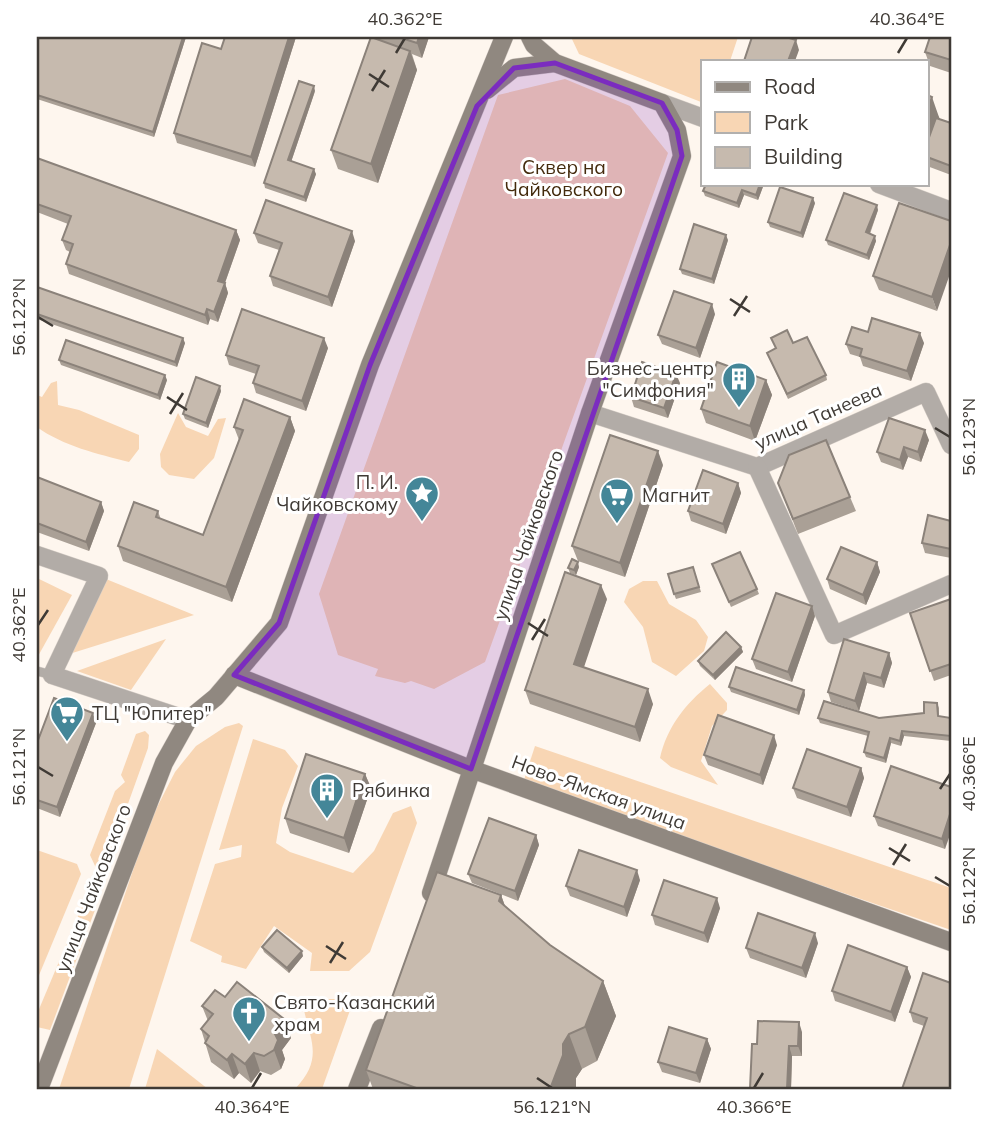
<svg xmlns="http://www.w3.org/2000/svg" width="988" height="1126" viewBox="0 0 988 1126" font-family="Mulish,sans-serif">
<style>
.green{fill:#f8d6b4}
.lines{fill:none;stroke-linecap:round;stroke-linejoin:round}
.lane-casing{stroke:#d8d0c9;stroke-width:10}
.street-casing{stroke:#d8d0c9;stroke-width:19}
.secondary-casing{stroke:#d8d0c9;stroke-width:19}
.lane{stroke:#b2aca7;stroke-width:9}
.street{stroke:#b2aca7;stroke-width:18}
.secondary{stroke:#908880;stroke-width:18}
.wall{fill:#aaa096}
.shaded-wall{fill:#8b827a}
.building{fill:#c6baae;stroke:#8b827a;stroke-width:2}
.marked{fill:#7b2cbf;fill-opacity:0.2;stroke:#7b2cbf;stroke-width:5;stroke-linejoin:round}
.ticks{fill:none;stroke:#3f3a35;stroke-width:2.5}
.labels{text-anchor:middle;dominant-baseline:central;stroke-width:6;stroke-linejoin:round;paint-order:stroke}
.park-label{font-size:19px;fill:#432a0c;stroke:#fff}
.poi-label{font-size:19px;fill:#3f3a35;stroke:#fff;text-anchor:start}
.street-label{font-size:19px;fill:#3f3a35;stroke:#fff}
.neatline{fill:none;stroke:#3f3a35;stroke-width:2.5}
.ticks-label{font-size:18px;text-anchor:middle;fill:#3f3a35}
</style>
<rect width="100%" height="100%" fill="#fef6ee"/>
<g class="green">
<path d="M571 37H738L730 61H703L701 102 579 54Z"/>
<path d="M565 79 630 106 668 153 485 662 434 689 411 681 405 683 375 676 378 669 338 655 319 594 498 95Z"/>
<path d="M57 381 58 405 79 410 139 435V449L129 462C98 454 63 446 37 427V395L42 397 51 383Z"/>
<path d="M178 413 186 427 208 436 218 419 226 418 214 458 194 479 169 475 161 467 160 454Z"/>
<path d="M37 578 72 595 37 658Z"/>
<path d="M106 579 194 615 66 655Z"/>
<path d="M643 581H657L669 604 696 620 708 637 704 651 676 676 652 662 643 627 624 602 629 589Z"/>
<path d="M166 639 131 690 77 671Z"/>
<path d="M710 684 727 703V710L712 726 701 761 718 785 671 767 660 758C667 727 685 704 710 684Z"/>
<path d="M239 723 243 726 129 1089H59L149 823 175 772 196 746 225 727Z"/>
<path d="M145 731 149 735 148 748 101 879 90 855 115 791 125 782 121 775 136 734Z"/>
<path d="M253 739 285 750 298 766 282 808 276 843 290 852 353 873 374 851 393 813 411 806 417 823 370 952 349 971H310L312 953 274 926 246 969 221 962 222 956 190 941 215 864 241 857 242 845 219 850Z"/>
<path d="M535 746 951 888V930L523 783Z"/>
<path d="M37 850 77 864 81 874 37 980Z"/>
<path d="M92 883 95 910 50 1030 37 1027V1014Z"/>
<path d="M302 999H354L322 1089H295C327 1056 307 1036 302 999Z"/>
<path d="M157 1049 208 1089H145Z"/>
</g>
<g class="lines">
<g class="lane-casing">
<path id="lane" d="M37 671 52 675"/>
</g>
<g class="street-casing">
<g id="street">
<path d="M662 103 703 118"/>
<path d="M879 184 951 211"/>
<path d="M590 413 757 467 926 392 951 445"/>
<path d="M757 467 834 635 951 584"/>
<path d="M37 555 99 576 52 675 188 720"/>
</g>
</g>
<g class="secondary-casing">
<g id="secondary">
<path d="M487 90 514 68 555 63"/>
<path d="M234 675 471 769 951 942"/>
<path d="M431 893 590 413 682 156 677 130 662 103 555 63 534 45 530 37"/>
<path d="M39 1089 164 763 188 720 216 697 279 623 370 365 504 37"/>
<path d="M357 1089 381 1028"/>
</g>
</g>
<use href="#lane" class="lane"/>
<use href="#street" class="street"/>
<use href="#secondary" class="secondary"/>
</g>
<g class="wall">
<path d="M37 37H186L154 137 37 99Z"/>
<path d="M225 37H296L255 167 177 143 174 133 221 49Z"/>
<path d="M373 37H429L422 58 412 54 417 70 378 183 338 169 331 150Z"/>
<path d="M951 37V73L930 66 925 52Z"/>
<path d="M315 91 291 162 316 174 306 202 265 188 264 183Z"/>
<path d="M927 95 940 119 951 123V175L927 166Z"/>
<path d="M37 148 39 154 37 158 236 230 240 240 225 283 228 293 218 322 210 319 208 325 69 274 66 264 70 252 66 250 62 240 68 224 37 212Z"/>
<path d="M706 184H764L758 200 744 195 739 208 705 196 703 191Z"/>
<path d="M815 203 803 238 770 227 768 222Z"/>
<path d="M899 203 937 311 879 290 873 276Z"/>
<path d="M878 210 870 234 876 241 869 260 828 245 826 240Z"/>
<path d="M254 233 355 241 332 307 273 286 270 276 279 250 258 243Z"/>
<path d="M728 240 714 284 682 274 680 269Z"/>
<path d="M37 287 185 343 177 367 37 319Z"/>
<path d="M715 314 700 358 662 344 658 335Z"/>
<path d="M868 332 924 343 911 381 863 366 860 357 850 354 846 344Z"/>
<path d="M793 343 826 375 827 380 788 399 767 353Z"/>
<path d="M328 348 306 411 256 393 253 383 256 374 229 365 226 355Z"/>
<path d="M59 360 167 380 160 400 61 365Z"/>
<path d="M766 380 772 395 755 441 706 423 701 409Z"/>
<path d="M680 383 668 418 634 407 631 397Z"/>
<path d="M221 391 208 428 185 419 183 414Z"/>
<path d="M290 417 295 431 232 602 123 561 118 546 158 511 161 520 203 535 239 440 234 427Z"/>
<path d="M929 440 921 462 908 457 903 470 881 462 877 452Z"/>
<path d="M663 465 625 577 578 561 572 546Z"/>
<path d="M37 477 101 502 104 511 89 551 37 532Z"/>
<path d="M738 483 741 493 726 534 691 521 688 511Z"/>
<path d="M778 483 850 497 856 511 798 534Z"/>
<path d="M951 521V558L925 553 922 543Z"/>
<path d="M877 562 880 572 866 605 830 589 827 579Z"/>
<path d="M579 567 576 575 570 573 568 568Z"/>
<path d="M693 567 701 592 676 599 674 594Z"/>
<path d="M714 569 757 589 759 594 731 607Z"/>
<path d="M607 599 583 667 653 704 640 742 530 704 525 690Z"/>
<path d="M951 599V675L934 681 910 613Z"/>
<path d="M815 616 792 682 756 669 752 659Z"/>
<path d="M741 647 743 652 715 680 700 666 698 661Z"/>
<path d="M889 653 892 663 884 688 867 683 859 711 831 702 828 692Z"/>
<path d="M729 687 804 690 805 695 799 715 731 692Z"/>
<path d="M937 703 939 708V717L951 718V741L904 736 901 746 891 743 886 763 866 757 864 752 868 736 820 723 818 718H879L924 713Z"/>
<path d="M96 723 60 817 37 808V743Z"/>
<path d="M777 745 763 785 708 765 704 755Z"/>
<path d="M861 768 864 778 851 817 797 798 793 788Z"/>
<path d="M365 774 371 788 349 853 290 833 285 818Z"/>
<path d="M951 787 945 849 878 826 874 816Z"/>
<path d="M536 835 539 845 518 901 472 883 468 874Z"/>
<path d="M640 880 627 917 570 896 566 886Z"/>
<path d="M501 895 505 906 550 945 603 981 616 1016 597 1061 582 1069 576 1078V1089H373L366 1070Z"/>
<path d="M720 908 708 943 655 925 652 915Z"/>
<path d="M818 943 806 978 750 958 746 948Z"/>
<path d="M262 947 303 956 289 973 264 952Z"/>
<path d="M907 967 911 977 895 1022 835 1001 832 991Z"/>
<path d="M951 983 924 1026 913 1022 910 1012Z"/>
<path d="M225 997 291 1038 282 1050 285 1059 281 1069 271 1075 260 1071 251 1083 239 1073 234 1079 211 1062 201 1029 208 1021 202 1006Z"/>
<path d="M802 1032V1056H792L791 1089H750L757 1044Z"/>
<path d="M707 1039 711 1049 700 1083 662 1072 658 1062Z"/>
</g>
<g class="shaded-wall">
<path d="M183 37H186L154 137 153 132Z"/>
<path d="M289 37H296L255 167 251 157Z"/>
<path d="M419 37H429L422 58 417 43Z"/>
<path d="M796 40 799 50 795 61H788Z"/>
<path d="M410 51 417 70 378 183 371 164Z"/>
<path d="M314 86 315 91 290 165 288 160Z"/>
<path d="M932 97 941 123 927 157V111Z"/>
<path d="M314 169 316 174 306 202 304 197Z"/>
<path d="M760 184H764L758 200 756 195Z"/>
<path d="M742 190 744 195 739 208 737 203Z"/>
<path d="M813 198 815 203 803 238 801 233Z"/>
<path d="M877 205 878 210 868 237 866 232Z"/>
<path d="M236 230 240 240 222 291 218 281Z"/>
<path d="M352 231 355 241 332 307 328 297Z"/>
<path d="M726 235 728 240 714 284 712 279Z"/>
<path d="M875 236 876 241 869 260 867 255Z"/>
<path d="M951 242V271L937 311 932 297Z"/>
<path d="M225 283 228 293 218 322 214 312Z"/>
<path d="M712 304 715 314 700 358 696 348Z"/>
<path d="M207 309 210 319 208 325 205 315Z"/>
<path d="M920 333 924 343 911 381 907 371Z"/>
<path d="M183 338 185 343 177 367 175 362Z"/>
<path d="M324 338 328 348 306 411 302 401Z"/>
<path d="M676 374 680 383 668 418 664 408Z"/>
<path d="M165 375 167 380 160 400 158 395Z"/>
<path d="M766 380 772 395 755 441 750 426Z"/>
<path d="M220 386 221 391 208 428 206 423Z"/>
<path d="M290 417 295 431 232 602 226 587Z"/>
<path d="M925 430 929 440 921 462 918 452Z"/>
<path d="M904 447 908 457 903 470 900 460Z"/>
<path d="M658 451 663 465 625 577 620 563Z"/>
<path d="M738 483 741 493 726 534 723 524Z"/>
<path d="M101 502 104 511 89 551 86 542Z"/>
<path d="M578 562 579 567 576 575 574 570Z"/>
<path d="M877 562 880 572 866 605 863 595Z"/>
<path d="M601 585 607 599 580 679 574 664Z"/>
<path d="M812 606 815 616 792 682 788 672Z"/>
<path d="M741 647 743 652 715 680 713 675Z"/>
<path d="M889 653 892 663 884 688 881 678Z"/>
<path d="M864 673 867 683 859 711 855 701Z"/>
<path d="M648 689 653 704 640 742 635 727Z"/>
<path d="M804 690 805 695 799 715 797 710Z"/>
<path d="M93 713 96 723 60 817 57 807Z"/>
<path d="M902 731 904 736 901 746 900 741Z"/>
<path d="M774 735 777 745 763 785 760 775Z"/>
<path d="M890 738 891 743 886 763 884 758Z"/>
<path d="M861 768 864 778 851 817 847 807Z"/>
<path d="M365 774 371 788 349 853 344 838Z"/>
<path d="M951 811V832L945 849 942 839Z"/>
<path d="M536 835 539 845 518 901 515 891Z"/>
<path d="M637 870 640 880 627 917 624 907Z"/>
<path d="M501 895 513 929 499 901Z"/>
<path d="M717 898 720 908 708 943 704 933Z"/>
<path d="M815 933 818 943 806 978 802 968Z"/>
<path d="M302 951 303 956 289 973 287 968Z"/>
<path d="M907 967 911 977 895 1022 891 1012Z"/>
<path d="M603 981 616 1016 597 1061 585 1027Z"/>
<path d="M284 1019 291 1038 282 1050 285 1059 281 1069 274 1050V1032Z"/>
<path d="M799 1022 802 1032V1056L798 1046Z"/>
<path d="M569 1034 582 1069 576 1078V1089H550L563 1044Z"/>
<path d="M707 1039 711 1049 700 1083 696 1073Z"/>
<path d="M789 1046 792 1056 791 1089H787Z"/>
<path d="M254 1053 260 1071 251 1083 245 1064Z"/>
<path d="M232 1054 239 1073 234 1079 227 1060Z"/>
</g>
<g class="building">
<path d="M37 37H183L153 132 37 95Z"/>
<path d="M225 37H289L251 157 174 133 202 43 221 49Z"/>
<path d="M371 37 410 51 371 164 331 150Z"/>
<path d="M398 37H419L417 43Z"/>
<path d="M752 37H786L796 40 788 61H744Z"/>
<path d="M930 37H951V60L925 52Z"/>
<path d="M299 81 314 86 288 160 314 169 304 197 264 183Z"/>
<path d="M927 95 932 97 927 111Z"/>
<path d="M936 118 951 123V166L927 157V143Z"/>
<path d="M37 158 236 230 218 281 225 283 214 312 207 309 205 315 66 264 73 244 62 240 71 216 37 204Z"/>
<path d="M706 184H760L756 195 742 190 737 203 703 191Z"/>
<path d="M780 187 813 198 801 233 768 222Z"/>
<path d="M844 193 877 205 866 232 875 236 867 255 826 240Z"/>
<path d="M266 200 352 231 328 297 270 276 282 243 254 233Z"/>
<path d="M899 203 951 221V242L932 297 873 276Z"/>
<path d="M694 224 726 235 712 279 680 269Z"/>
<path d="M37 287 183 338 175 362 37 314Z"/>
<path d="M674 291 712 304 696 348 658 335Z"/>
<path d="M242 309 324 338 302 401 253 383 259 366 226 355Z"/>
<path d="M872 318 920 333 907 371 860 356 862 349 846 344 852 327 868 332Z"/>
<path d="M787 330 793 343 807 337 826 375 787 394 767 353 776 348 771 338Z"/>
<path d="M66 340 165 375 158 395 59 360Z"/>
<path d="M642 362 676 374 664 408 631 397Z"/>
<path d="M717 362 766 380 750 426 701 409Z"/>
<path d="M196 377 220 386 206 423 183 414Z"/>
<path d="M244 399 290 417 226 587 118 546 134 502 158 511 156 517 203 535 243 430 234 427Z"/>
<path d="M889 418 925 430 918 452 904 447 900 460 877 452Z"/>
<path d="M610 435 658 451 620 563 572 546Z"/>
<path d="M826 440 850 497 793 519 778 483 789 455Z"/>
<path d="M703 470 738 483 723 524 688 511Z"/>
<path d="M37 477 101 502 86 542 37 523Z"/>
<path d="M928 515 951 521V549L922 543Z"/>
<path d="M841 547 877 562 863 595 827 579Z"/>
<path d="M740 552 757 589 729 602 712 564Z"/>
<path d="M572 559 578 562 574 570 568 568Z"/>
<path d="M693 567 699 587 674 594 668 574Z"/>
<path d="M565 572 601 585 574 664 648 689 635 727 525 690Z"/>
<path d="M776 593 812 606 788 672 752 659Z"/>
<path d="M951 599V664L930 671 910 613Z"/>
<path d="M726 632 741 647 713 675 698 661Z"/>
<path d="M844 639 889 653 881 678 864 673 855 701 828 692Z"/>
<path d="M736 667 804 690 797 710 729 687Z"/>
<path d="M54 698 93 713 57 807 37 800V743Z"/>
<path d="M824 701 879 718 924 713V702L937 703 938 716 951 718V736L902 731 900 741 890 738 884 758 864 752 869 732 818 718Z"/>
<path d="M718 715 774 735 760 775 704 755Z"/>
<path d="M807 749 861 768 847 807 793 788Z"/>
<path d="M306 754 365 774 344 838 285 818Z"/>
<path d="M891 766 951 787V811L942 839 874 816Z"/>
<path d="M489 818 536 835 515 891 468 874Z"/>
<path d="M579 850 637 870 624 907 566 886Z"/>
<path d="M437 872 501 895 499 901 550 945 603 981 585 1027 569 1034 563 1044V1055L550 1089H419L366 1070Z"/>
<path d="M664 880 717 898 704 933 652 915Z"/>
<path d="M758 913 815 933 802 968 746 948Z"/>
<path d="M277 930 302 951 287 968 262 947Z"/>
<path d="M848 945 907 967 891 1012 832 991Z"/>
<path d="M923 973 951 983V1089H902L927 1018 910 1012Z"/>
<path d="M237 982 284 1019 274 1032 278 1040 274 1050 264 1056 254 1053 245 1064 232 1054 227 1060 205 1043 209 1036 201 1029 213 1014 202 1006 215 990 225 997Z"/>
<path d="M758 1021 799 1022 798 1046H789L787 1089H750L752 1044H757Z"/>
<path d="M669 1027 707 1039 696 1073 658 1062Z"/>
</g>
<path class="marked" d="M555 63 662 103 677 130 682 156 471 769 234 675 279 623 370 365 477 106 514 68Z"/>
<path class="ticks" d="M396 53 405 38M898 53 907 38M369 74 389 87M372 91 385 70M730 299 750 312M734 316 747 296M38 317 53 326M167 397 187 410M170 414 183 393M935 428 950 437M528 623 548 636M38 625 48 610M532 640 545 619M38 767 53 776M940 789 950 774M889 848 910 861M893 865 906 844M935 877 950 886M326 946 346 959M330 963 343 942M537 1078 552 1088M252 1088 261 1073M754 1088 763 1073"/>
<defs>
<g id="building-pin" transform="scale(1.75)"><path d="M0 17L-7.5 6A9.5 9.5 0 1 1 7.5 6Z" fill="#448698" stroke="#fff"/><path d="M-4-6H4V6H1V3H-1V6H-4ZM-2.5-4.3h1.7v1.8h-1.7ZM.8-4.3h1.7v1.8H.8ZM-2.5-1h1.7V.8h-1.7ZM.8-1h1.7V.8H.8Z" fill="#fff"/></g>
<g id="sight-pin" transform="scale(1.75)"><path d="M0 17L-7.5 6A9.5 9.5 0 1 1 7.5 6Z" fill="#448698" stroke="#fff"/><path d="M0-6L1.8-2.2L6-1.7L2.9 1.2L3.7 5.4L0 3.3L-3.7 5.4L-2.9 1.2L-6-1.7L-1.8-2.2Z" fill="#fff"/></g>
<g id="supermarket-pin" transform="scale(1.75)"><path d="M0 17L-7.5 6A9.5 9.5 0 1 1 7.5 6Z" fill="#448698" stroke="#fff"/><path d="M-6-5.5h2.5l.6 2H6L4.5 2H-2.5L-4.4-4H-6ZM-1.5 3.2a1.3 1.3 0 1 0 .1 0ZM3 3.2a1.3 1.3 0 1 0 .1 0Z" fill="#fff"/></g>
<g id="church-pin" transform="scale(1.75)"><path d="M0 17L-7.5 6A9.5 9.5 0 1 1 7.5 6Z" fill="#448698" stroke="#fff"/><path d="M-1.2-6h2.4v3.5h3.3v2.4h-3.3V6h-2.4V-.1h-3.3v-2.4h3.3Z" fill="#fff"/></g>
</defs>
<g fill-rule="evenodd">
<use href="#building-pin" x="739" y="379"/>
<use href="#sight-pin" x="422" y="493"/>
<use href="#supermarket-pin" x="617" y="495"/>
<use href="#supermarket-pin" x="67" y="713"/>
<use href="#building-pin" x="327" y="790"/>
<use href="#church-pin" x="249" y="1013"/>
</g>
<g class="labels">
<g class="park-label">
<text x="564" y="167">Сквер на<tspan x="564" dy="22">Чайковского</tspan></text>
</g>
<g class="poi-label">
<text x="714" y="368" text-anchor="end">Бизнес-центр<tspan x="714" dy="22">"Симфония"</tspan></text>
<text x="398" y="482" text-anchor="end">П. И.<tspan x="398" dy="22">Чайковскому</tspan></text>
<text x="642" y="495">Магнит</text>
<text x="92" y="713">ТЦ "Юпитер"</text>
<text x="352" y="790">Рябинка</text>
<text x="274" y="1002">Свято-Казанский<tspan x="274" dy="22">храм</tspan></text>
</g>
<g class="street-label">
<text transform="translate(818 416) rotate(-24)">улица Танеева</text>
<text transform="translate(528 535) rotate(-71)">улица Чайковского</text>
<text transform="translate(599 792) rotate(20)">Ново-Ямская улица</text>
<text transform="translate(93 888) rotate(-69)">улица Чайковского</text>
</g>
</g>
<rect width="988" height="1126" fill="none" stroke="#ffffff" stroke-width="77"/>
<rect x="701" y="60" width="228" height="126" fill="#ffffff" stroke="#b2b0ae" stroke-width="2"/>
<rect x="715" y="82" width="35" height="10" fill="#908880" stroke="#b2b0ae" stroke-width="2"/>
<text x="764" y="94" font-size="21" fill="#3f3a35">Road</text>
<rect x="715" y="112" width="35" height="21" fill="#f8d6b4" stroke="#b2b0ae" stroke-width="2"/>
<text x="764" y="130" font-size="21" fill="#3f3a35">Park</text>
<rect x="715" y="147" width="35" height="21" fill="#c6baae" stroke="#b2b0ae" stroke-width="2"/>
<text x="764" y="164" font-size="21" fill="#3f3a35">Building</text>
<rect x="38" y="38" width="912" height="1050" class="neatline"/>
<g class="ticks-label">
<text x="405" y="25">40.362°E</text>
<text x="907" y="25">40.364°E</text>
<text transform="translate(19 317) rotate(-90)" y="6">56.122°N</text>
<text transform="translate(969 437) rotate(-90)" y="6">56.123°N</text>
<text transform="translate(19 625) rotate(-90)" y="6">40.362°E</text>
<text transform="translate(19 767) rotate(-90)" y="6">56.121°N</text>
<text transform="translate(969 774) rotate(-90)" y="6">40.366°E</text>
<text transform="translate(969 886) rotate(-90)" y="6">56.122°N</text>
<text x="252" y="1113">40.364°E</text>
<text x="552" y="1113">56.121°N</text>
<text x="754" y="1113">40.366°E</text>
</g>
</svg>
